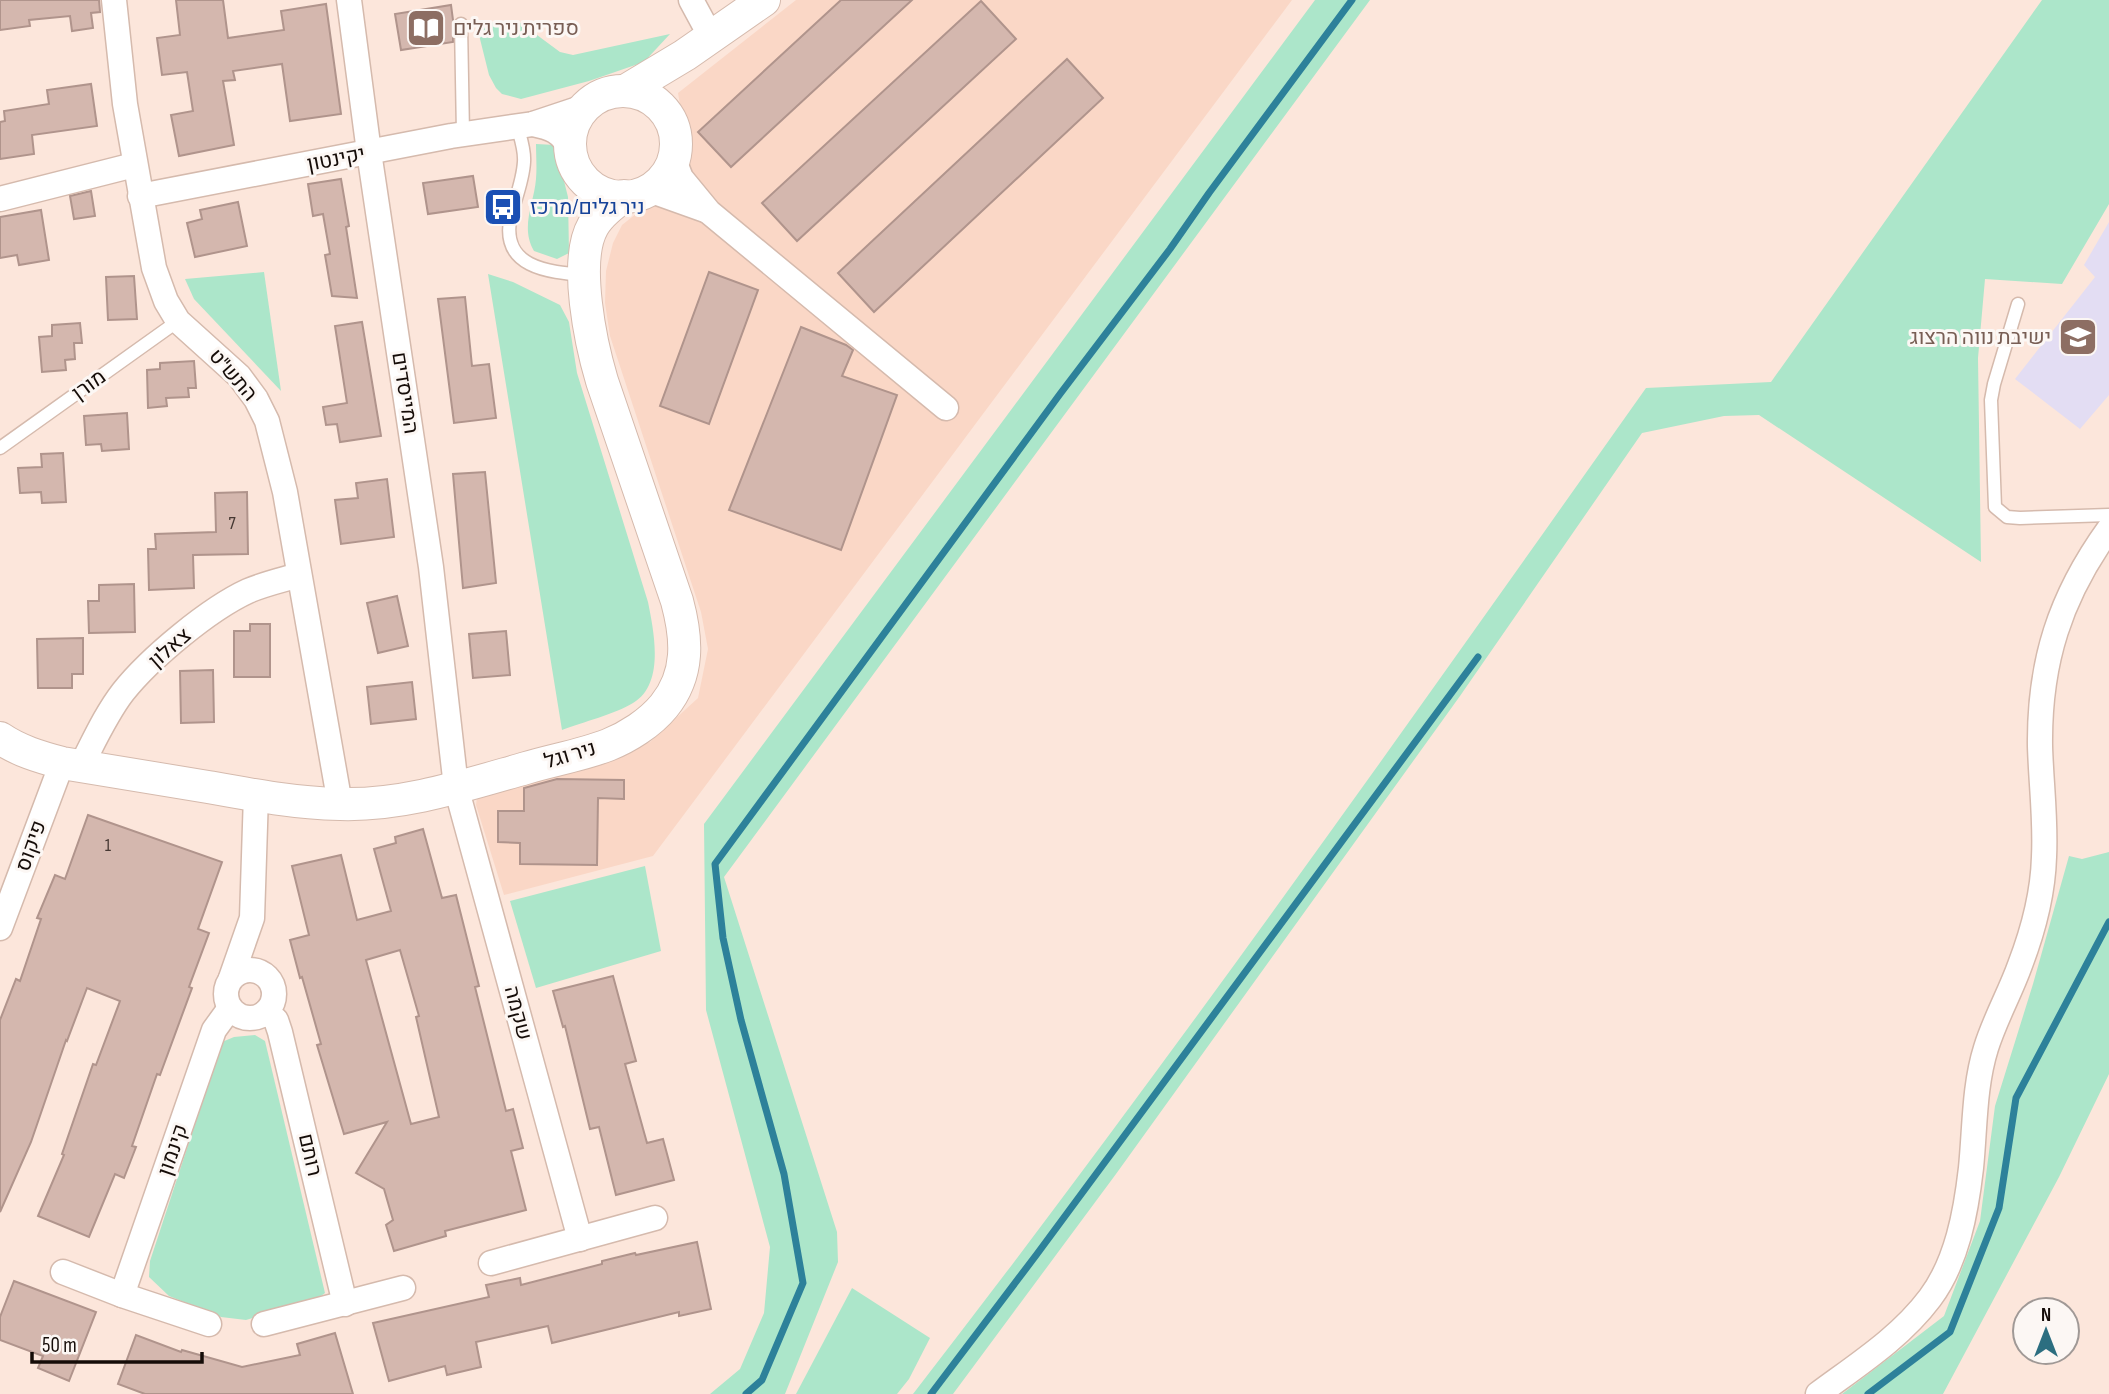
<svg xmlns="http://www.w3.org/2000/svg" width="2109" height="1394" viewBox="0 0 2109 1394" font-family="'Sofia Sans Condensed',Heebo,sans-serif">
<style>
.built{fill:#fad7c6}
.education{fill:#e3ddf3}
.green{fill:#ace6ca}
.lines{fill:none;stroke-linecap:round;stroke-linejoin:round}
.stream{stroke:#2d819a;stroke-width:7}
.building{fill:#d4b7ae;stroke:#b0948c;stroke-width:2;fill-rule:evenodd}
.service-casing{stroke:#d5baad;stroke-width:15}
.minor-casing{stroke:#d5baad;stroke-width:27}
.tertiary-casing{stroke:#d5baad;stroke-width:34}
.service{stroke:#fff;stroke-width:12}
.minor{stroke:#fff;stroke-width:24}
.tertiary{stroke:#fff;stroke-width:32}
.labels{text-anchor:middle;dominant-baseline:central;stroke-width:6;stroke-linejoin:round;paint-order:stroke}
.number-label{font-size:18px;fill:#453732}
.education-label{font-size:21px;fill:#785e54;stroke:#fcf7f4;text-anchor:start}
.street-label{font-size:21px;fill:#150c08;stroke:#fcf7f4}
.transit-label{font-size:21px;fill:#164399;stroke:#fcf7f4;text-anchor:start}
</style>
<rect width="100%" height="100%" fill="#fce6db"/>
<path class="built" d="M796 0H1292L653 856 504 895 476 805 478 790 650 742 698 698 708 649 701 612 610 336 605 303 606 271 613 243 622 225 670 187 686 163V140L678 93Z"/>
<path class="education" d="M2109 222V395L2080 429 2015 379 2095 277 2084 265Z"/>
<g class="green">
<path d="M1315 0H1370L724 877 837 1232 838 1262 785 1394H710L740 1369 764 1313 770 1247 706 1010 704 824Z"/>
<path d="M2042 0H2109V204L2062 284 1985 279 1978 358 1981 562 1759 415 1724 416 1642 433 1460 696 1116 1174 953 1394H913C1167 1066 1406 727 1646 388L1771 382Z"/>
<path d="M518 21 560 52 573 55 670 34 644 62 589 81 521 99 502 94 496 88 489 75 476 23Z"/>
<path d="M536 144 555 145 568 197 569 253 557 259 534 251C520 227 534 204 536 179 537 167 536 155 536 144Z"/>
<path d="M264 272 281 391 194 299 185 279Z"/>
<path d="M488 274 513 282 560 305 569 322 577 373 648 602C654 632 665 684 633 703 615 714 583 722 562 730Z"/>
<path d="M2109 852V1074L2059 1177 1943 1394H1842L1944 1316 1980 1221 1995 1106 2033 984 2069 856 2082 859Z"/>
<path d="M645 866 661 951 536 988 510 901Z"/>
<path d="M255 1035 265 1041 325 1293 317 1299 246 1320 221 1317 169 1296 149 1277 150 1261 222 1042 234 1037Z"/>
<path d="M852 1288 930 1338 909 1379 897 1394H796Z"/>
</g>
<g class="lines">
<g class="stream">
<path d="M746 1394 762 1380 803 1283 784 1174 741 1020 723 938 715 864 1060 394 1170 249 1209 193 1352 0"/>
<path d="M931 1394 1037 1254 1478 657"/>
<path d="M1868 1394 1950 1332 1999 1208 2016 1098 2109 922"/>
</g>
</g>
<g class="building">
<path d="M0 0H99L100 12 91 13 93 28 72 31 70 16 29 20 30 26 0 30Z"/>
<path d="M176 0H223L228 38 284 30 281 11 326 4 341 114 290 121 282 64 233 71 235 80 223 81 234 145 179 156 171 115 193 111 187 72 162 75 157 38 180 35Z"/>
<path d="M841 0H912L731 167 698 132Z"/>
<path d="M981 1 1016 39 797 241 762 203Z"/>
<path d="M451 5 453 20V42L401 50 395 14Z"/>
<path d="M1067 59 1103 98 874 312 838 273Z"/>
<path d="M91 84 97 126 32 135 34 154 0 159V122L5 121 4 111 49 104 47 90Z"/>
<path d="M473 176 478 207 428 214 423 183Z"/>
<path d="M341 179 349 226 346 227 357 298 332 296 325 255 330 254 323 214 313 216 308 184Z"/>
<path d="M91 191 95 216 74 219 70 196Z"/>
<path d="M238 202 247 246 195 257 187 223 202 219 200 210Z"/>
<path d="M41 210 49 260 19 265 17 255 0 258V217Z"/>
<path d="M709 272 758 290 709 424 660 406Z"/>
<path d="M134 276 137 319 108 320 106 277Z"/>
<path d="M465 297 472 366 489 364 496 418 454 423 438 299Z"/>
<path d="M362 322 381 436 340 442 337 424 326 425 323 407 347 403 335 326Z"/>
<path d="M80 323 82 343H74L75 359 65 360 66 370 42 372 39 337 52 336V325Z"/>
<path d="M801 327 846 345 853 350 842 376 897 395 841 550 729 510Z"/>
<path d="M194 361 196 388H188L189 397 166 398 167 406 148 408 147 370 160 369V363Z"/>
<path d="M127 413 129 449 102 451 101 444 86 445 84 416Z"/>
<path d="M63 453 66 502 42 503 41 492 20 493 18 468 42 467 41 454Z"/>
<path d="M485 472 496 583 463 588 453 474Z"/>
<path d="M387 479 394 537 341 544 335 500 358 498 356 483Z"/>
<path d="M247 492 248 554 193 555 194 588 149 590 148 549H156L155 534 216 532 215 493Z"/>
<path d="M134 584 135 632 89 633 88 601H99V585Z"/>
<path d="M397 596 408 646 378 653 367 603Z"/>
<path d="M250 624H270V677H234V631H250Z"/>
<path d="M506 631 510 675 473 678 469 634Z"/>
<path d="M83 638V674H72V688H38L37 639Z"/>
<path d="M213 670 214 722 181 723 180 671Z"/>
<path d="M412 682 416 719 371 724 367 687Z"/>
<path d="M557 779 624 780V799L598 798 597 865 520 864V843L498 842V811H524V788Z"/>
<path d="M88 815 222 862 198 929 209 933 189 987 192 988 160 1075 157 1074 132 1146 136 1147 124 1178 115 1174 89 1237 38 1216 64 1155 62 1154 93 1064 96 1065 120 1001 87 988 67 1041 66 1040 31 1142 0 1212V1020L16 979 20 981 41 919 37 918 55 875 65 879Z"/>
<path d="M423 829 442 898 456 895 479 986 475 987 506 1111 513 1109 523 1148 511 1151 526 1210 445 1231 446 1236 394 1251 386 1225 393 1220 384 1189 356 1173 387 1122 344 1134 317 1045 321 1044 302 977 300 978 290 940 309 935 292 866 341 855 357 920 391 911 374 849 396 843 395 837ZM400 950 419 1016 416 1017 439 1117 411 1124 366 960Z"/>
<path d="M613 976 636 1061 625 1064 647 1143 663 1139 674 1180 616 1195 599 1127 590 1129 565 1026 563 1027 553 991Z"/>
<path d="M697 1242 711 1309 679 1316V1312L552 1343 548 1326 476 1342 481 1367 447 1375 445 1366 389 1381 373 1323 489 1297 486 1285 520 1278 521 1285 602 1264V1261L635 1253 636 1255Z"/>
<path d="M14 1281 96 1312 69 1381 38 1368 43 1356 0 1340V1317Z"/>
<path d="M335 1333 353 1394H145L118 1384 136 1335 181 1352 182 1350 242 1367 300 1355 297 1344Z"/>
</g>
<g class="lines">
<g class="service-casing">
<g id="service">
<path d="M461 24 463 134"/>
<path d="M517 125C520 137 525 149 524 162 523 180 516 197 511 215 499 268 548 272 585 275"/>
<path d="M2018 304 1994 384 1991 400 1995 507 2007 517 2020 518 2109 515"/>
<path d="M0 448 178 321"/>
</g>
</g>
<g class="minor-casing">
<g id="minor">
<path d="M114 0 125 104 154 268 166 301 178 321 239 376 256 399 267 421 285 492 340 804"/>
<path d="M349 0 369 152 431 567 456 787 580 1239"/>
<path d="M691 0 711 37"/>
<path d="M533 124C552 128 560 131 570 148"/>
<path d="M674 160 681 178 709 212 946 408"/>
<path d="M649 190 705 210"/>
<path d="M140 196 451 136 533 124 587 106"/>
<path d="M0 199 134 165"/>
<path d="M81 766C94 741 106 714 123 692 150 658 209 609 248 591 264 584 282 580 299 575"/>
<path d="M0 928 62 763"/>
<circle cx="250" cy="994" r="24"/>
<path d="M231 978 252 918 256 795"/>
<path d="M266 1012 276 1020 280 1032 345 1304"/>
<path d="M491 1263 655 1218"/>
<path d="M63 1272 122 1295 209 1324"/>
<path d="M122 1295 214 1030 230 1008"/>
<path d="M264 1324 403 1288"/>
<path d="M1818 1394C1857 1365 1900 1338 1930 1298 1957 1262 1966 1212 1971 1168 1975 1128 1974 1086 1986 1048 1995 1019 2010 993 2020 965 2033 931 2043 893 2044 857 2046 820 2041 783 2040 746 2039 662 2060 597 2109 529"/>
</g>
</g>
<g class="tertiary-casing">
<g id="tertiary">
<path d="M625 91 685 55 764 0"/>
<circle cx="623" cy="144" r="53"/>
<path d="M0 738C19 751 40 757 62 763 110 771 159 779 208 787 252 795 295 803 340 804 403 806 466 785 526 768 553 760 582 755 608 745 628 737 650 723 664 706 690 674 687 638 677 601L602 381C591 344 573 261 593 226 600 214 612 205 624 196"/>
</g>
</g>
<use href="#service" class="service"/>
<use href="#minor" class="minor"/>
<use href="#tertiary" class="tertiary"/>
</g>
<defs>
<g id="library-square" transform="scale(2.0125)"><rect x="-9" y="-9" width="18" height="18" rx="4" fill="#8d6e63" stroke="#fcf7f4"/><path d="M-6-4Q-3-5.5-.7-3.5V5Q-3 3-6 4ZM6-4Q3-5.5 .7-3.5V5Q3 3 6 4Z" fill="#fff"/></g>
<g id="bus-square" transform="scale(2.0125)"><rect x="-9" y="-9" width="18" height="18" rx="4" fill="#1a4fb4" stroke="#fcf7f4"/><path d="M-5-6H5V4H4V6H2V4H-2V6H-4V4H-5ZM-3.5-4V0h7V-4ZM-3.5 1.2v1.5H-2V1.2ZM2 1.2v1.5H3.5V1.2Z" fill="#fff"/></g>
<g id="school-square" transform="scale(2.0125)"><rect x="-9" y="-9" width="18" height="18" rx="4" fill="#8d6e63" stroke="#fcf7f4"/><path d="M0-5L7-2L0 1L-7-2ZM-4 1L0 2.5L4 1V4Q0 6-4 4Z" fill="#fff"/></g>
</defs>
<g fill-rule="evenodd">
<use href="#library-square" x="426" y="28"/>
<use href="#bus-square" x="503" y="207"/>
<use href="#school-square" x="2078" y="337"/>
</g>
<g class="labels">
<g class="number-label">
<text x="232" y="523">7</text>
<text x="108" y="845">1</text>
</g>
<g class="education-label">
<text x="453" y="28">ספרית ניר גלים</text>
<text x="2051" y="337" text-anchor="end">ישיבת נווה הרצוג</text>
</g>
<g class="street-label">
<text transform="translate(336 159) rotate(-11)">יקינטון</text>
<text transform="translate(233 375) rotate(49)">התש"ט</text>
<text transform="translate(89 385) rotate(-36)">מורן</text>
<text transform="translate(405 393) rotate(81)">המייסדים</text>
<text transform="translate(170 648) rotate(-41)">צאלון</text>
<text transform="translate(570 755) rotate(-16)">ניר וגל</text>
<text transform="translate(31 846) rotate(-70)">פיקוס</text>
<text transform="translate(518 1013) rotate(75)">שקמה</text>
<text transform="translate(173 1150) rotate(-71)">קינמון</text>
<text transform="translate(310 1155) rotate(77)">רותם</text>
</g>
<g class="transit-label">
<text x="530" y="207">ניר גלים/מרכז</text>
</g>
</g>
<g transform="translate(2046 1331)"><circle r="33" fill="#fcf7f4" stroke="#a09996" stroke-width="2"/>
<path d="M0-5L12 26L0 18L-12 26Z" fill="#2c6e80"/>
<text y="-10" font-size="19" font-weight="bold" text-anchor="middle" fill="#150c08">N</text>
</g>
<path d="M32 1352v10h170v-10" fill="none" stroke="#150c08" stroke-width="3.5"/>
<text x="42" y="1352" font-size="21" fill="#150c08" stroke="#fcf7f4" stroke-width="5" paint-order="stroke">50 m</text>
</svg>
